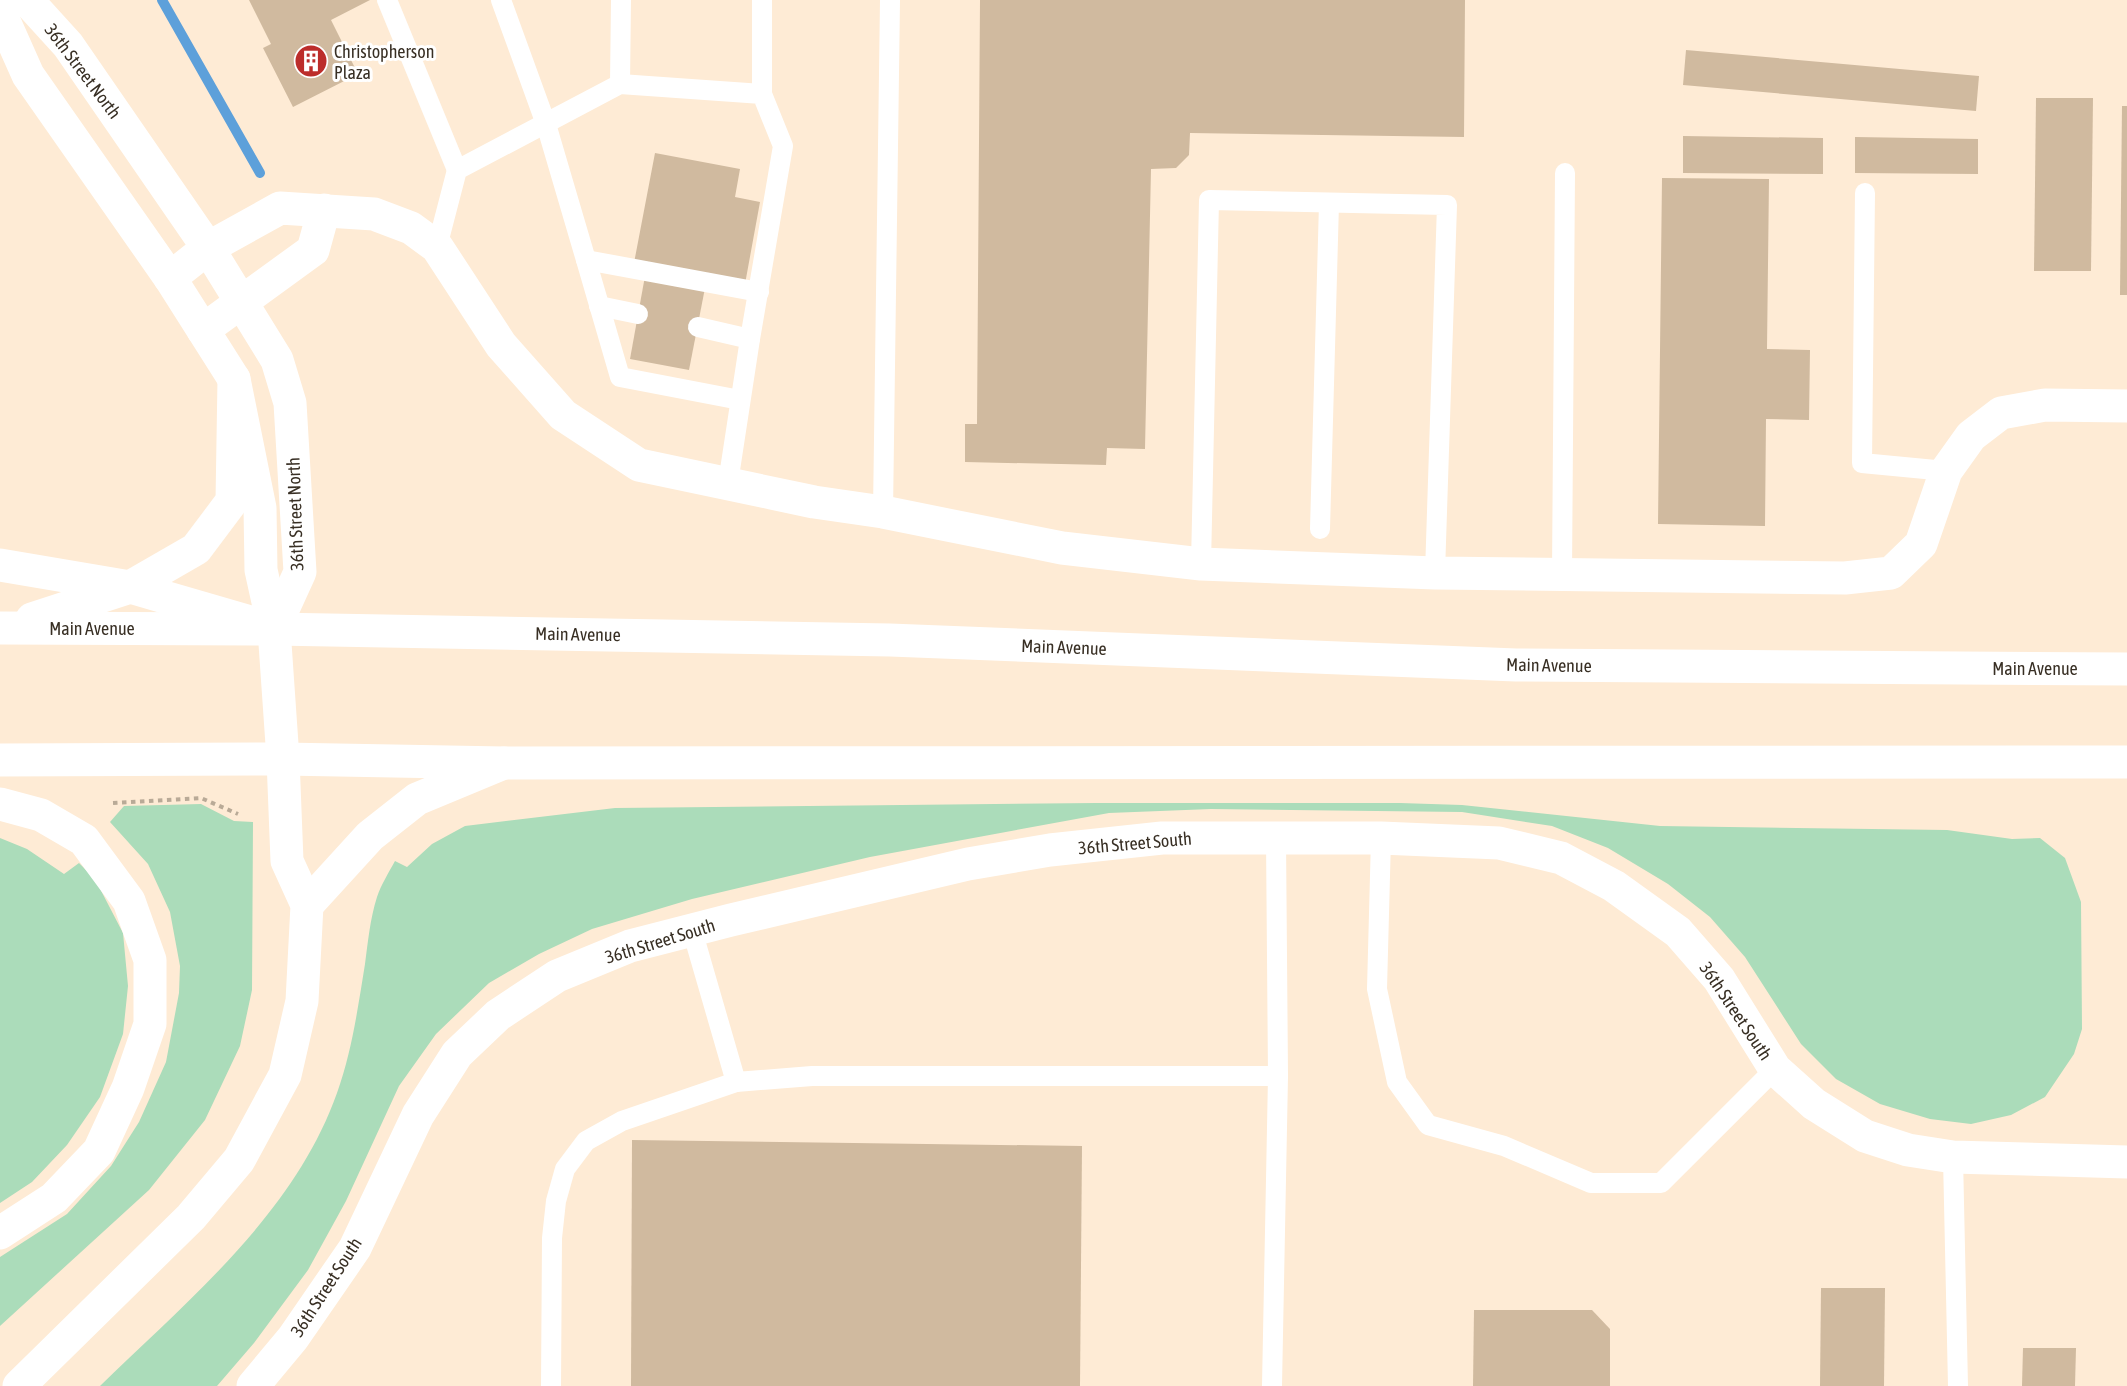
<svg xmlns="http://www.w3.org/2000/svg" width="2127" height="1386" viewBox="0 0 2127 1386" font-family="'Asap Condensed',sans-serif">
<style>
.green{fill:#abdcba}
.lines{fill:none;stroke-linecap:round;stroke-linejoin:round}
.stream{stroke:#5da0da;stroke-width:10}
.building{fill:#d0ba9f}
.path{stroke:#b9aa97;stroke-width:4;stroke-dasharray:4.5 4.5;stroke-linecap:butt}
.service{stroke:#fff;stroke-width:20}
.minor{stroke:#fff;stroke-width:33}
.primary{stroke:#fff;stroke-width:33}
.motorway{stroke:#fff;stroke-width:33}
.labels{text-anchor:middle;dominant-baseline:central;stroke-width:6;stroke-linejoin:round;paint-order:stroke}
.poi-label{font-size:18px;fill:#382f24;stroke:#fff;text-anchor:start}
.street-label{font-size:18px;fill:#382f24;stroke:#fff}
</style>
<rect width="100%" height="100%" fill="#feebd5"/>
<g class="green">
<path d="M1097 803H1400L1462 805 1660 826 1947 830 2012 839 2040 838 2065 858 2081 902 2082 1029 2074 1054 2045 1097 2011 1115 1971 1124 1930 1119 1880 1104 1836 1079 1801 1044 1745 957 1710 917 1668 884 1608 848 1552 826 1462 812 1211 809 1109 813 870 857 692 899 592 929 539 954 489 983 436 1034 399 1086 346 1201 308 1270 254 1343 217 1386H100C189 1299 294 1214 337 1093 352 1051 358 1007 365 964 368 942 370 919 377 897 381 885 389 872 395 861L407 867 432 844 465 826 615 808Z"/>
<path d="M201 804 234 821 253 822 252 990 240 1046 205 1120 149 1190 0 1326V1257L67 1214 111 1166 139 1122 166 1062 179 993 180 966 170 912 148 864 110 822 124 806Z"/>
<path d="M0 838 27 849 64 874 79 863 95 879 123 933 128 986 123 1034 100 1097 67 1145 32 1182 0 1203Z"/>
</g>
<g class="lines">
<path class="stream" d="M162 0 260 173"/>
</g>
<g class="building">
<path d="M249 0H370L331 20 358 74 293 107 263 48 271 44Z"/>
<path d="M980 0H1465L1464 137 1190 133 1189 155 1176 168 1151 169 1145 449 1107 448 1106 465 965 462V424H977Z"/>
<path d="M1686 50 1979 76 1976 111 1683 85Z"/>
<path d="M2036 98H2093L2091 271H2034Z"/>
<path d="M2122 106H2127V295H2120Z"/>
<path d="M1683 136 1823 138V174L1683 173Z"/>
<path d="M1855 137 1978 139V174L1855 173Z"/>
<path d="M655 153 740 169 735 197 760 202 745 284 634 263Z"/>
<path d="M1662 178 1769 179 1767 349 1810 350 1809 420 1766 419 1765 526 1658 524Z"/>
<path d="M645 276 705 288 689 370 630 359Z"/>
<path d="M632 1140 1082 1146 1080 1386H631Z"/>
<path d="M1821 1288H1885L1884 1386H1820Z"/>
<path d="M1474 1310H1592L1610 1329V1386H1473Z"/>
<path d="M2023 1348H2076L2075 1386H2022Z"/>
</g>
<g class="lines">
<path class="path" d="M113 803 201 798 238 814"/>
<g class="service">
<path d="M387 0 457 170"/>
<path d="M501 0 546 124 586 260"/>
<path d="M620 84 621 0"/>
<path d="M762 94V0"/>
<path d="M1865 193 1862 463 1946 471"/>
<path d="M437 247 457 170 620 84 762 94 783 146 750 339 728 483"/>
<path d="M599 306 638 314"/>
<path d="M698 327 750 339"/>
<path d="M740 400 620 377 586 260 759 292"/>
<path d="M883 512 890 0"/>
<path d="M1320 529 1329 203"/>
<path d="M1201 564 1209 200 1447 205 1435 573"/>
<path d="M1562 574 1565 173"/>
<path d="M1381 838 1377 989 1397 1082 1428 1125 1504 1146 1591 1183H1661L1775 1069"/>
<path d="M692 930 736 1082 812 1076H1278"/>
<path d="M1953 1157 1958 1386"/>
<path d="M551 1386 552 1238 556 1201 565 1169 586 1141 622 1121 736 1082"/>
<path d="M1272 1386 1278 1076 1276 838"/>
</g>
<g class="minor">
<path d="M27 0 68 45 208 248 277 360 290 403 300 572 274 629"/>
<path d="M0 12 28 75 170 278 234 379 260 508 261 570 274 629"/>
<path d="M170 278 208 248 280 208 374 214 411 228 437 247 501 345 563 415 639 465 814 502 883 512 1062 548 1201 564 1435 573 1845 578 1891 573 1921 544 1946 471 1971 436 2001 413 2045 405 2127 406"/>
<path d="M203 330 313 250 324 210"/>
<path d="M253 1386 293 1338 355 1248 418 1115 457 1054 498 1015 557 976 630 946 731 920 968 864 1050 850 1162 838H1381L1499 843 1561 858 1614 886 1678 932 1719 979 1775 1069 1814 1104 1865 1136 1908 1150 1953 1157 2127 1162"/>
</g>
<g class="primary">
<path d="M32 619 130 587 196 549 232 501 234 379"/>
<path d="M0 628 274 629 890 640 1516 665 2127 669"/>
<path d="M274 629 283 759"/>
<path d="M0 760 283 759 504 763 2127 762"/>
</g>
<g class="motorway">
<path d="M0 565 130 587 274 629"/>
<path d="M0 804 41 815 84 840 129 901 150 960V1024L128 1088 99 1151 54 1198 0 1233"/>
<path d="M307 905 370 836 417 799 504 763"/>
<path d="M19 1386 191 1217 239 1160 285 1075 302 1001 307 905 287 861 283 759"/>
</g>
</g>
<defs>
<g id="building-disc" transform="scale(1.725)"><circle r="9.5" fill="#bc2d2b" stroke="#fff"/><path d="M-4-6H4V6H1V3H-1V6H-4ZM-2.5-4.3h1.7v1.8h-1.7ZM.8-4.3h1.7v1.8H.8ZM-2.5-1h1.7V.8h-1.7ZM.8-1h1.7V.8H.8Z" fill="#fff"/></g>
</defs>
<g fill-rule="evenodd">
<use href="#building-disc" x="311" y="61"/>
</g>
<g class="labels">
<g class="poi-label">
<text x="334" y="51">Christopherson<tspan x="334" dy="21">Plaza</tspan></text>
</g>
<g class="street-label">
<text transform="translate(83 71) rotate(53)">36th Street North</text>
<text transform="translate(295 514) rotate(-92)">36th Street North</text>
<text x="92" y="628">Main Avenue</text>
<text transform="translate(578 634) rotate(1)">Main Avenue</text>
<text transform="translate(1064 647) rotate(2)">Main Avenue</text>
<text transform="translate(1549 665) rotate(1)">Main Avenue</text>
<text x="2035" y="668">Main Avenue</text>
<text transform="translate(1135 843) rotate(-5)">36th Street South</text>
<text transform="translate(660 941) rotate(-17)">36th Street South</text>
<text transform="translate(1736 1011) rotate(56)">36th Street South</text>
<text transform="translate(326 1287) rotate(-57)">36th Street South</text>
</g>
</g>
</svg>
